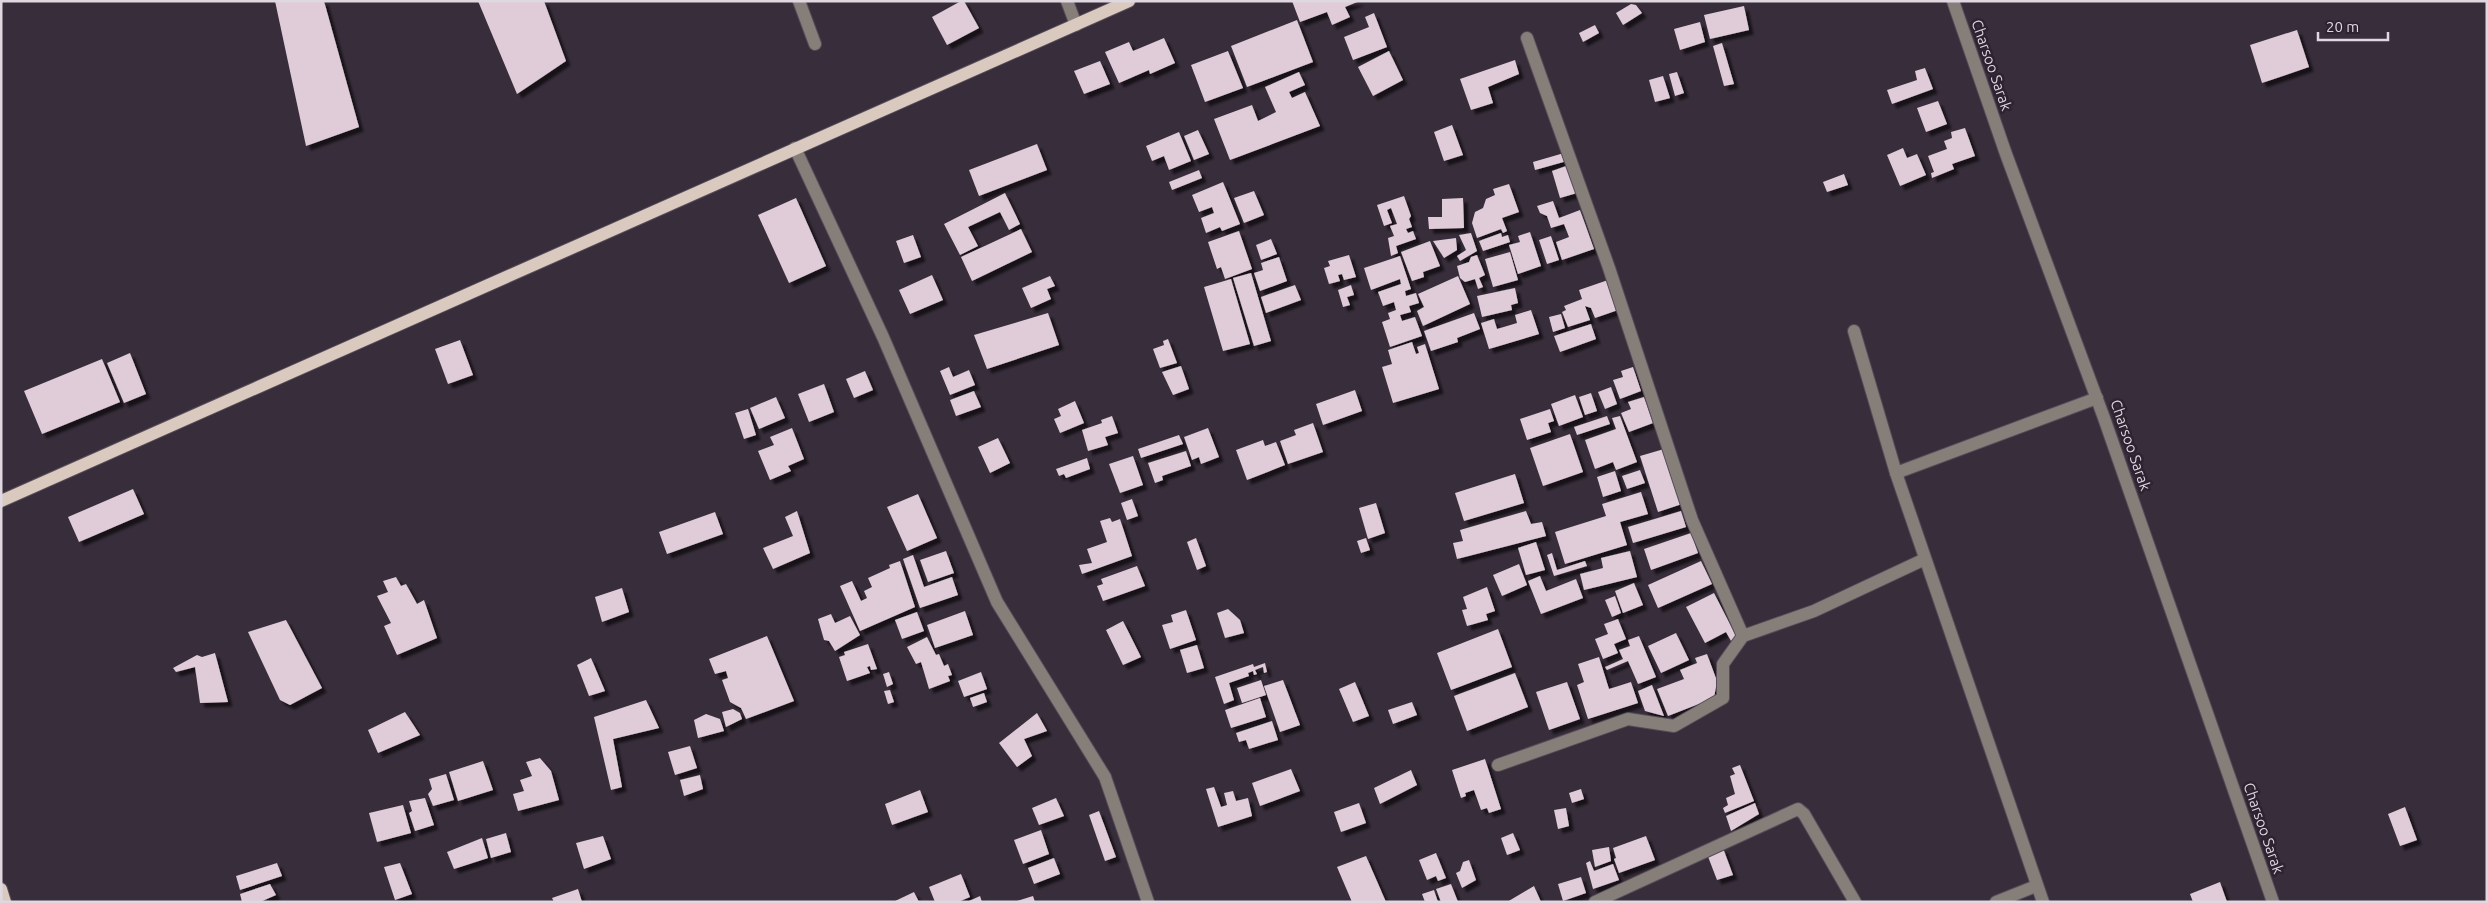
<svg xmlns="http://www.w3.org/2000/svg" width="2488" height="903" viewBox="0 0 2488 903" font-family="Ubuntu,sans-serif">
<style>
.building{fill:#e0ccd9;filter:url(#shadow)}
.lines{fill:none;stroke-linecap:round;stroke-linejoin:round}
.minor-casing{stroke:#564c59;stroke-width:14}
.major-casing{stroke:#564c59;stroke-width:14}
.minor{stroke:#867e78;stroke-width:12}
.major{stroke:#dac9be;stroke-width:12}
.labels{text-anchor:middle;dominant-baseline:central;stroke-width:5;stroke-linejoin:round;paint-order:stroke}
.street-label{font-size:15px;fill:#dfd8e1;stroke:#2e2331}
</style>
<defs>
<filter id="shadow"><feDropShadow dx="4.5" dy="4.5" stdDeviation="1" flood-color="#0009"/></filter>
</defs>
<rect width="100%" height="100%" fill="#382d3b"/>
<g class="building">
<path d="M275 1H324L359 127 306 146Z"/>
<path d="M478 1H544L566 61 517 94Z"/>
<path d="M961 1H964L979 28 947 45 932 17Z"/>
<path d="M1292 1H1360L1345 7 1350 17 1332 25 1327 12 1300 22Z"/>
<path d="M1631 4 1636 5 1642 13 1623 25 1616 13Z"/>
<path d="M1744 6 1749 30 1710 39 1704 15Z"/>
<path d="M1374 13 1387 47 1353 60 1344 37 1369 27 1365 17Z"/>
<path d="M1297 20 1313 62 1247 87 1231 46Z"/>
<path d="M1700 22 1705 42 1680 50 1674 29Z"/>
<path d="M1595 25 1599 33 1583 42 1579 33Z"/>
<path d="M2297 30 2309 67 2262 83 2250 45Z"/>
<path d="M1164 38 1175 63 1150 74 1149 70 1119 83 1105 52 1129 42 1133 51Z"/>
<path d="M1722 43 1734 84 1724 86 1713 46Z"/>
<path d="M1228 51 1243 88 1205 102 1191 65Z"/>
<path d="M1389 51 1403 80 1373 96 1358 67Z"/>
<path d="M1515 60 1519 74 1488 87 1493 103 1471 110 1460 79Z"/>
<path d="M1100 61 1110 84 1084 94 1074 71Z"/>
<path d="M1925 68 1933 89 1892 104 1887 90 1917 80 1915 71Z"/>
<path d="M1299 72 1305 85 1289 92 1292 98 1305 92 1320 126 1230 160 1214 119 1252 105 1258 121 1276 112 1265 87Z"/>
<path d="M1677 72 1684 93 1675 96 1669 74Z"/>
<path d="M1663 76 1670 98 1655 102 1649 80Z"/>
<path d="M1938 101 1947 124 1926 132 1917 108Z"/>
<path d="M1452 125 1463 155 1444 161 1434 132Z"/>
<path d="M1965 128 1975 156 1952 164 1954 169 1932 178 1931 173 1934 172 1928 156 1947 149 1944 141 1952 138 1951 132Z"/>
<path d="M1198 130 1209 154 1194 160 1184 136Z"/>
<path d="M1179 132 1191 161 1169 170 1164 156 1152 161 1146 146Z"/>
<path d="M1037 144 1047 170 979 196 969 170Z"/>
<path d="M1903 148 1907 158 1917 154 1926 175 1900 186 1887 155Z"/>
<path d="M1564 153 1567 161 1535 170 1533 162Z"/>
<path d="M1569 165 1577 193 1560 198 1552 171Z"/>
<path d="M1199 170 1202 178 1172 190 1169 182Z"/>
<path d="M1844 174 1848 185 1827 192 1823 182Z"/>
<path d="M1223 182 1240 224 1222 231 1220 227 1206 233 1201 218 1214 213 1212 207 1199 212 1192 195Z"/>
<path d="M1509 184 1519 212 1502 218 1507 231 1503 233 1501 229 1477 238 1472 223 1475 212 1483 208 1486 199 1495 195 1493 189Z"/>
<path d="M1254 191 1264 215 1244 223 1234 198Z"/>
<path d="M1005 193 1020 224 1009 230 1000 212 968 227 978 246 960 255 944 224Z"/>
<path d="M1404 196 1411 216 1409 219 1412 227 1406 229 1408 233 1413 231 1416 239 1396 246 1398 253 1391 256 1388 238 1394 236 1390 226 1397 224 1391 208 1387 210 1392 223 1384 226 1377 205Z"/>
<path d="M796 198 826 266 789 283 758 215Z"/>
<path d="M1463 198 1464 228 1429 229 1428 217H1442V199Z"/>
<path d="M1553 201 1559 218 1580 210 1594 249 1562 260 1556 242 1569 237 1564 224 1551 228 1547 216 1540 213 1537 206Z"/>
<path d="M1021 229 1032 252 972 281 961 257Z"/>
<path d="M1239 231 1252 269 1225 279 1221 267 1217 269 1208 242Z"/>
<path d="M1530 232 1541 266 1518 274 1509 245 1520 242 1518 236Z"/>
<path d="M1471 233 1477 251 1460 261 1457 256 1466 250 1459 235Z"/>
<path d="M1501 233 1502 237 1508 235 1510 242 1483 251 1479 241Z"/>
<path d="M913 235 921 257 904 263 896 241Z"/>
<path d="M1551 236 1559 260 1547 264 1539 240Z"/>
<path d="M1456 238 1457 250 1444 258 1433 241Z"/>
<path d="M1271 239 1277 254 1261 260 1256 245Z"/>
<path d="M1430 241 1440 266 1423 272 1424 277 1412 281 1401 252Z"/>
<path d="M1510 252 1518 280 1493 287 1485 259Z"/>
<path d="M1349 255 1356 277 1344 280 1342 274 1338 275 1340 281 1329 284 1324 268 1330 266 1328 261Z"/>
<path d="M1477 255 1485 275 1479 278 1483 287 1478 289 1475 279 1465 282 1460 278 1457 266 1469 262 1471 257Z"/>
<path d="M1400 256 1411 289 1405 291 1406 296 1416 293 1419 303 1409 306 1411 312 1400 315 1402 321 1415 317 1422 336 1390 347 1382 322 1390 319 1388 313 1396 310 1394 302 1383 306 1378 292 1401 284 1400 279 1371 290 1364 268Z"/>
<path d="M1279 257 1287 281 1260 291 1254 273 1263 270 1261 263Z"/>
<path d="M1251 273 1271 341 1254 346 1233 278Z"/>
<path d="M932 275 943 300 910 314 899 290Z"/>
<path d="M1050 276 1055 286 1047 289 1051 299 1031 308 1022 288Z"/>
<path d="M1458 276 1470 304 1423 326 1417 311 1424 307 1418 294Z"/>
<path d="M1231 279 1250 344 1223 351 1204 287Z"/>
<path d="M1611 279 1621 309 1595 318 1591 308 1585 306 1590 320 1568 327 1562 312 1566 310 1564 306 1582 299 1579 290Z"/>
<path d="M1295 285 1301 300 1266 313 1261 297Z"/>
<path d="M1351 285 1354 295 1347 297 1350 305 1343 307 1338 290Z"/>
<path d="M1515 288 1518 303 1511 305 1512 310 1482 317 1477 296Z"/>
<path d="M1531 310 1539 334 1489 349 1481 323 1494 319 1497 329 1517 323 1515 315Z"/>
<path d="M1048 313 1059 345 987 369 974 335Z"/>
<path d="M1474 313 1480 329 1457 338 1458 342 1431 351 1424 331Z"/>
<path d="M1561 314 1565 328 1553 332 1549 317Z"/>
<path d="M1591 324 1596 339 1560 352 1554 336Z"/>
<path d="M1168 339 1177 363 1160 368 1153 349 1164 345 1163 341Z"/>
<path d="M460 340 473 375 448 384 435 349Z"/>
<path d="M1412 342 1416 354 1419 353 1417 347 1425 344 1439 389 1393 403 1382 367 1392 364 1388 350Z"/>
<path d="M130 353 146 394 124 403 107 363Z"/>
<path d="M102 359 120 402 42 434 24 391Z"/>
<path d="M1181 366 1189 389 1173 395 1162 372Z"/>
<path d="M949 367 953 377 969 370 975 385 950 395 940 371Z"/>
<path d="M1633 367 1641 391 1620 399 1613 380 1623 377 1621 371Z"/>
<path d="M865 371 873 390 854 398 846 379Z"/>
<path d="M824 384 834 412 809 422 798 394Z"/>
<path d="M1611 387 1617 404 1605 409 1598 392Z"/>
<path d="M1355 390 1362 411 1323 425 1316 404Z"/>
<path d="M974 391 981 407 956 416 950 400Z"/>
<path d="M1591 393 1597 411 1585 415 1579 397Z"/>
<path d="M1575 395 1583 417 1559 426 1551 404Z"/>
<path d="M776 397 785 418 759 429 750 408Z"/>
<path d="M1644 397 1653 423 1629 432 1621 413 1631 409 1628 402Z"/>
<path d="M1075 401 1084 423 1060 433 1054 419 1061 416 1058 409Z"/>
<path d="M748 409 756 435 744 439 735 413Z"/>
<path d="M1550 409 1554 421 1548 423 1551 432 1527 440 1520 419Z"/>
<path d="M1112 416 1118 433 1105 437 1108 445 1088 451 1082 430 1102 423 1101 420Z"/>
<path d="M1607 416 1610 424 1577 435 1574 427Z"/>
<path d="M1620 416 1637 462 1616 470 1613 462 1595 469 1585 440 1616 429 1612 418Z"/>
<path d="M1313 423 1323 452 1288 464 1280 441 1296 435 1294 430Z"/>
<path d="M792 428 804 459 788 466 791 471 770 480 758 451 774 445 770 437Z"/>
<path d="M1208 428 1219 457 1201 464 1199 457 1192 460 1184 437Z"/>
<path d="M1570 434 1583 472 1543 486 1530 448Z"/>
<path d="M1179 435 1183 444 1141 458 1138 449Z"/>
<path d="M998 438 1010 463 990 473 978 447Z"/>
<path d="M1263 440 1265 446 1276 442 1285 465 1247 480 1236 450Z"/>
<path d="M1664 449 1682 504 1658 512 1640 456Z"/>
<path d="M1186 451 1191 466 1162 476 1163 480 1155 483 1148 463Z"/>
<path d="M1133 456 1143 485 1120 493 1109 464Z"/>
<path d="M1087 458 1090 469 1066 478 1064 474 1059 476 1056 469Z"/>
<path d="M1640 470 1645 483 1627 489 1622 476Z"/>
<path d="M1615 471 1621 491 1603 497 1597 477Z"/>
<path d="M1515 474 1524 503 1464 521 1455 493Z"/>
<path d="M133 489 144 514 79 542 68 517Z"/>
<path d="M1641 492 1648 514 1620 522 1627 545 1565 564 1555 532 1606 516 1602 504Z"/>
<path d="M918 494 937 538 907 551 887 507Z"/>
<path d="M1132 499 1138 516 1127 520 1121 503Z"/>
<path d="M1376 503 1385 533 1368 539 1359 508Z"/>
<path d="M797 511 810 553 773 569 763 548 793 536 785 517Z"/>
<path d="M1526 511 1531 524 1542 522 1546 536 1457 559 1453 543 1463 541 1460 530Z"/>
<path d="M1681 511 1686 527 1633 543 1628 527Z"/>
<path d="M715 512 723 534 667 554 659 532Z"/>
<path d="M1110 518 1112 522 1120 519 1132 556 1082 574 1079 565 1092 563 1087 549 1107 542 1100 521Z"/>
<path d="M1691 533 1698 553 1651 570 1644 549Z"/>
<path d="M1196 538 1206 566 1197 570 1187 542Z"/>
<path d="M1366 538 1370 550 1361 553 1357 541Z"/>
<path d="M1536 542 1545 570 1526 575 1518 548Z"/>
<path d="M946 551 954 573 928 582 920 560Z"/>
<path d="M1630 551 1637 577 1584 590 1580 574 1603 568 1601 558Z"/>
<path d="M1552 553 1557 570 1585 561 1587 566 1554 576 1547 555Z"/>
<path d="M913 555 924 587 952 577 958 595 920 608 903 559Z"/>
<path d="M900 561 915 607 860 631 840 586 852 581 861 601 867 598 864 591 872 587 868 578 890 568 889 565Z"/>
<path d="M1701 561 1712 584 1658 608 1648 585Z"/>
<path d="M1519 564 1527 585 1502 596 1493 575Z"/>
<path d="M1137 566 1145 586 1103 601 1097 586 1103 584 1101 579Z"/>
<path d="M1540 576 1546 591 1576 579 1583 598 1541 614 1528 581Z"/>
<path d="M396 577 401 586 406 584 417 604 424 600 437 638 397 655 384 626 391 623 377 596 388 592 383 581Z"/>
<path d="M1634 583 1643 605 1623 613 1615 591Z"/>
<path d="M1487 587 1495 611 1486 614 1488 620 1467 626 1462 610 1467 609 1463 597Z"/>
<path d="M622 588 629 612 602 622 595 597Z"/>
<path d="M1714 593 1737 638 1731 641 1726 632 1705 643 1686 607Z"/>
<path d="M1615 596 1621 613 1612 617 1605 600Z"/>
<path d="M1228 609 1240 620 1244 633 1225 638 1217 613Z"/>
<path d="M1186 610 1196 640 1170 649 1162 625 1173 622 1171 615Z"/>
<path d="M965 611 973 635 935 648 927 625Z"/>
<path d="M917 612 924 631 902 639 895 620Z"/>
<path d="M831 614 835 623 850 616 860 635 835 651 829 641 824 640 818 619Z"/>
<path d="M1618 619 1626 639 1614 644 1618 653 1603 659 1595 639 1608 634 1604 624Z"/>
<path d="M286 620 322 688 290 705 280 700 248 632Z"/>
<path d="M1123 621 1141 657 1123 665 1106 630Z"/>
<path d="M1498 629 1512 667 1451 690 1437 653Z"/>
<path d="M1676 633 1689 660 1661 673 1648 646Z"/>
<path d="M767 636 794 701 746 719 741 708 730 702 722 680 728 678 726 671 715 674 709 659Z"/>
<path d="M1639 636 1656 677 1638 684 1628 661 1607 670 1605 667 1623 659 1619 650 1630 646 1628 640Z"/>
<path d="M927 637 936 655 939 654 944 666 948 664 952 675 948 676 950 681 929 689 921 662 916 664 907 647Z"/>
<path d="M868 644 877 669 871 670 870 666 867 667 870 673 847 681 839 657 845 655 844 652Z"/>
<path d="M1197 645 1204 668 1187 673 1180 650Z"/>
<path d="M215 653 228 702 200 703 195 667 176 672 173 668 197 655 202 657Z"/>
<path d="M1707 654 1717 681 1714 698 1668 716 1657 689 1684 679 1680 670 1697 663 1695 658Z"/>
<path d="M1599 657 1609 689 1631 682 1638 703 1588 719 1577 685 1584 682 1578 664Z"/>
<path d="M591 658 605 691 589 696 577 665Z"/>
<path d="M1265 663 1267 672 1264 673 1263 667 1255 670 1257 674 1254 675 1253 671 1248 673 1249 676 1229 683 1234 700 1224 704 1215 677 1253 664 1254 667Z"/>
<path d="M889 672 893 684 887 687 883 674Z"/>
<path d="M981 672 987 689 964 697 958 681Z"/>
<path d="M1515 673 1528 707 1467 731 1454 696Z"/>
<path d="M1261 680 1266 695 1242 703 1237 688Z"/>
<path d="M1283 680 1300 725 1280 732 1264 686Z"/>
<path d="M1355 682 1369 716 1353 722 1339 689Z"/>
<path d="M1567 682 1580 719 1549 730 1536 692Z"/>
<path d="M1652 685 1664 716 1645 711 1638 691Z"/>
<path d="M890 690 894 702 888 704 884 691Z"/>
<path d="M984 693 987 702 973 707 970 698Z"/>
<path d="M1260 698 1266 717 1231 728 1225 710Z"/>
<path d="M646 700 659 728 613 739 622 787 611 790 594 717Z"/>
<path d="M1412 702 1417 715 1393 724 1388 710Z"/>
<path d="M733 709 740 713 742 719 726 727 722 712Z"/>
<path d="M405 712 420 735 378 753 368 730Z"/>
<path d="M1037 713 1047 731 1024 739 1032 756 1017 767 999 743Z"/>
<path d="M706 714 720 719 724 731 698 738 694 720Z"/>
<path d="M1272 721 1278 740 1249 749 1246 740 1239 742 1236 733Z"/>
<path d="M690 746 697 768 675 775 668 752Z"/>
<path d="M540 758 551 771 559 800 518 811 513 794 524 791 520 780 532 776 526 762Z"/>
<path d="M1485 759 1501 809 1489 813 1487 808 1481 810 1474 790 1465 793 1466 796 1461 798 1452 770Z"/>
<path d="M483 761 493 790 458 801 449 772Z"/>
<path d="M1740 765 1754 801 1725 813 1723 808 1728 805 1726 798 1735 794 1730 776 1735 774 1732 768Z"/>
<path d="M1291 769 1300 791 1260 806 1252 783Z"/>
<path d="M1411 770 1417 785 1380 804 1374 788Z"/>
<path d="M446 774 454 800 433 806 428 794 432 789 429 779Z"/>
<path d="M700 775 703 789 684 796 680 780Z"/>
<path d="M1214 787 1221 807 1227 805 1224 793 1233 791 1236 801 1248 798 1252 816 1218 827 1206 789Z"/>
<path d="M1581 789 1584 799 1572 803 1569 793Z"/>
<path d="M920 790 928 812 892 825 885 804Z"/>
<path d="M425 798 434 825 415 831 409 813 412 811 409 801Z"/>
<path d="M1056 798 1064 816 1039 825 1032 808Z"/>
<path d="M1359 803 1366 823 1341 832 1334 812Z"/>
<path d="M1755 803 1759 814 1731 831 1726 816Z"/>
<path d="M403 805 411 833 377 842 369 813Z"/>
<path d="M2405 807 2417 840 2400 846 2388 814Z"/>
<path d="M1566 808 1569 826 1558 829 1554 810Z"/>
<path d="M1099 811 1116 857 1105 861 1089 815Z"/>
<path d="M1041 830 1049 854 1023 864 1014 840Z"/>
<path d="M506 833 511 852 491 858 486 839Z"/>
<path d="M1513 833 1520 850 1507 855 1501 838Z"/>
<path d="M603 836 611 859 584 869 576 843Z"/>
<path d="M1646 836 1655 860 1619 873 1614 859 1616 858 1613 848Z"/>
<path d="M482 838 488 858 454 869 447 852Z"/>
<path d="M1609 847 1611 861 1595 867 1592 850Z"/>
<path d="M1723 848 1733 875 1717 880 1707 854Z"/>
<path d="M1436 853 1446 878 1438 881 1436 876 1427 880 1419 860Z"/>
<path d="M1366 856 1386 902H1352L1337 867Z"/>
<path d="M1054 858 1060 874 1034 884 1028 868Z"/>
<path d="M1469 860 1476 880 1462 888 1456 873 1460 871 1463 862Z"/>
<path d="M1590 861 1594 871 1613 864 1619 880 1593 889 1586 863Z"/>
<path d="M277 863 282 876 240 890 236 876Z"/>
<path d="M400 863 412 894 395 900 384 867Z"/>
<path d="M961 874 970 897 958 902H935L929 887Z"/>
<path d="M1581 877 1586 893 1563 901 1558 884Z"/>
<path d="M2220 882 2227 902H2193L2190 894Z"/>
<path d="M270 884 276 895 260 902H242L240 894Z"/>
<path d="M1451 884 1458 902H1441L1436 889Z"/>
<path d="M1534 886 1541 902H1507Z"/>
<path d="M578 889 582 902H554L552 898Z"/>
<path d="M1434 890 1438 902H1425L1422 894Z"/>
<path d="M914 892 919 902H893Z"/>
<path d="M980 896 982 902H967Z"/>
<path d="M1033 896 1035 902H1017V901Z"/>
</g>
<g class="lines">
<g class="minor-casing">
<g id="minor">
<path d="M799 1 815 44"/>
<path d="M1067 1 1076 25"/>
<path d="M1953 1 2006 154 2104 418 2273 902"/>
<path d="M1527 38 1609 268 1692 520 1743 636"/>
<path d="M795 148 883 337 997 602 1105 777 1148 902"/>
<path d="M1854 331 1896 473 2043 902"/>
<path d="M1896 473 2097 398"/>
<path d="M1498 765 1628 719 1674 726 1723 698V664L1743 636 1814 611 1925 559"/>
<path d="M1595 902 1798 809 1804 814 1855 902"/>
<path d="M1996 902 2036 886"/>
</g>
</g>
<g class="major-casing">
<g id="major">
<path d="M1 501 1129 1"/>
<path d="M1 889 5 902"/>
</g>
</g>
<use href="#minor" class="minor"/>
<use href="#major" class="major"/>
</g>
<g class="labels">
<g class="street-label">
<text transform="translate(1992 65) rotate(71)">Charsoo Sarak</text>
<text transform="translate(2131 445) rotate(71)">Charsoo Sarak</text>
<text transform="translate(2264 828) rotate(71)">Charsoo Sarak</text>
</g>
</g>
<rect width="2488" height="903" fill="none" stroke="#dfd8e1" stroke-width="5"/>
<path d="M2318 32v8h70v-8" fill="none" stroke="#dfd8e1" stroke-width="2.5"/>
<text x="2326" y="32" font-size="15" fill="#dfd8e1" stroke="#2e2331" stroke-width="4" paint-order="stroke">20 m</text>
</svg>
